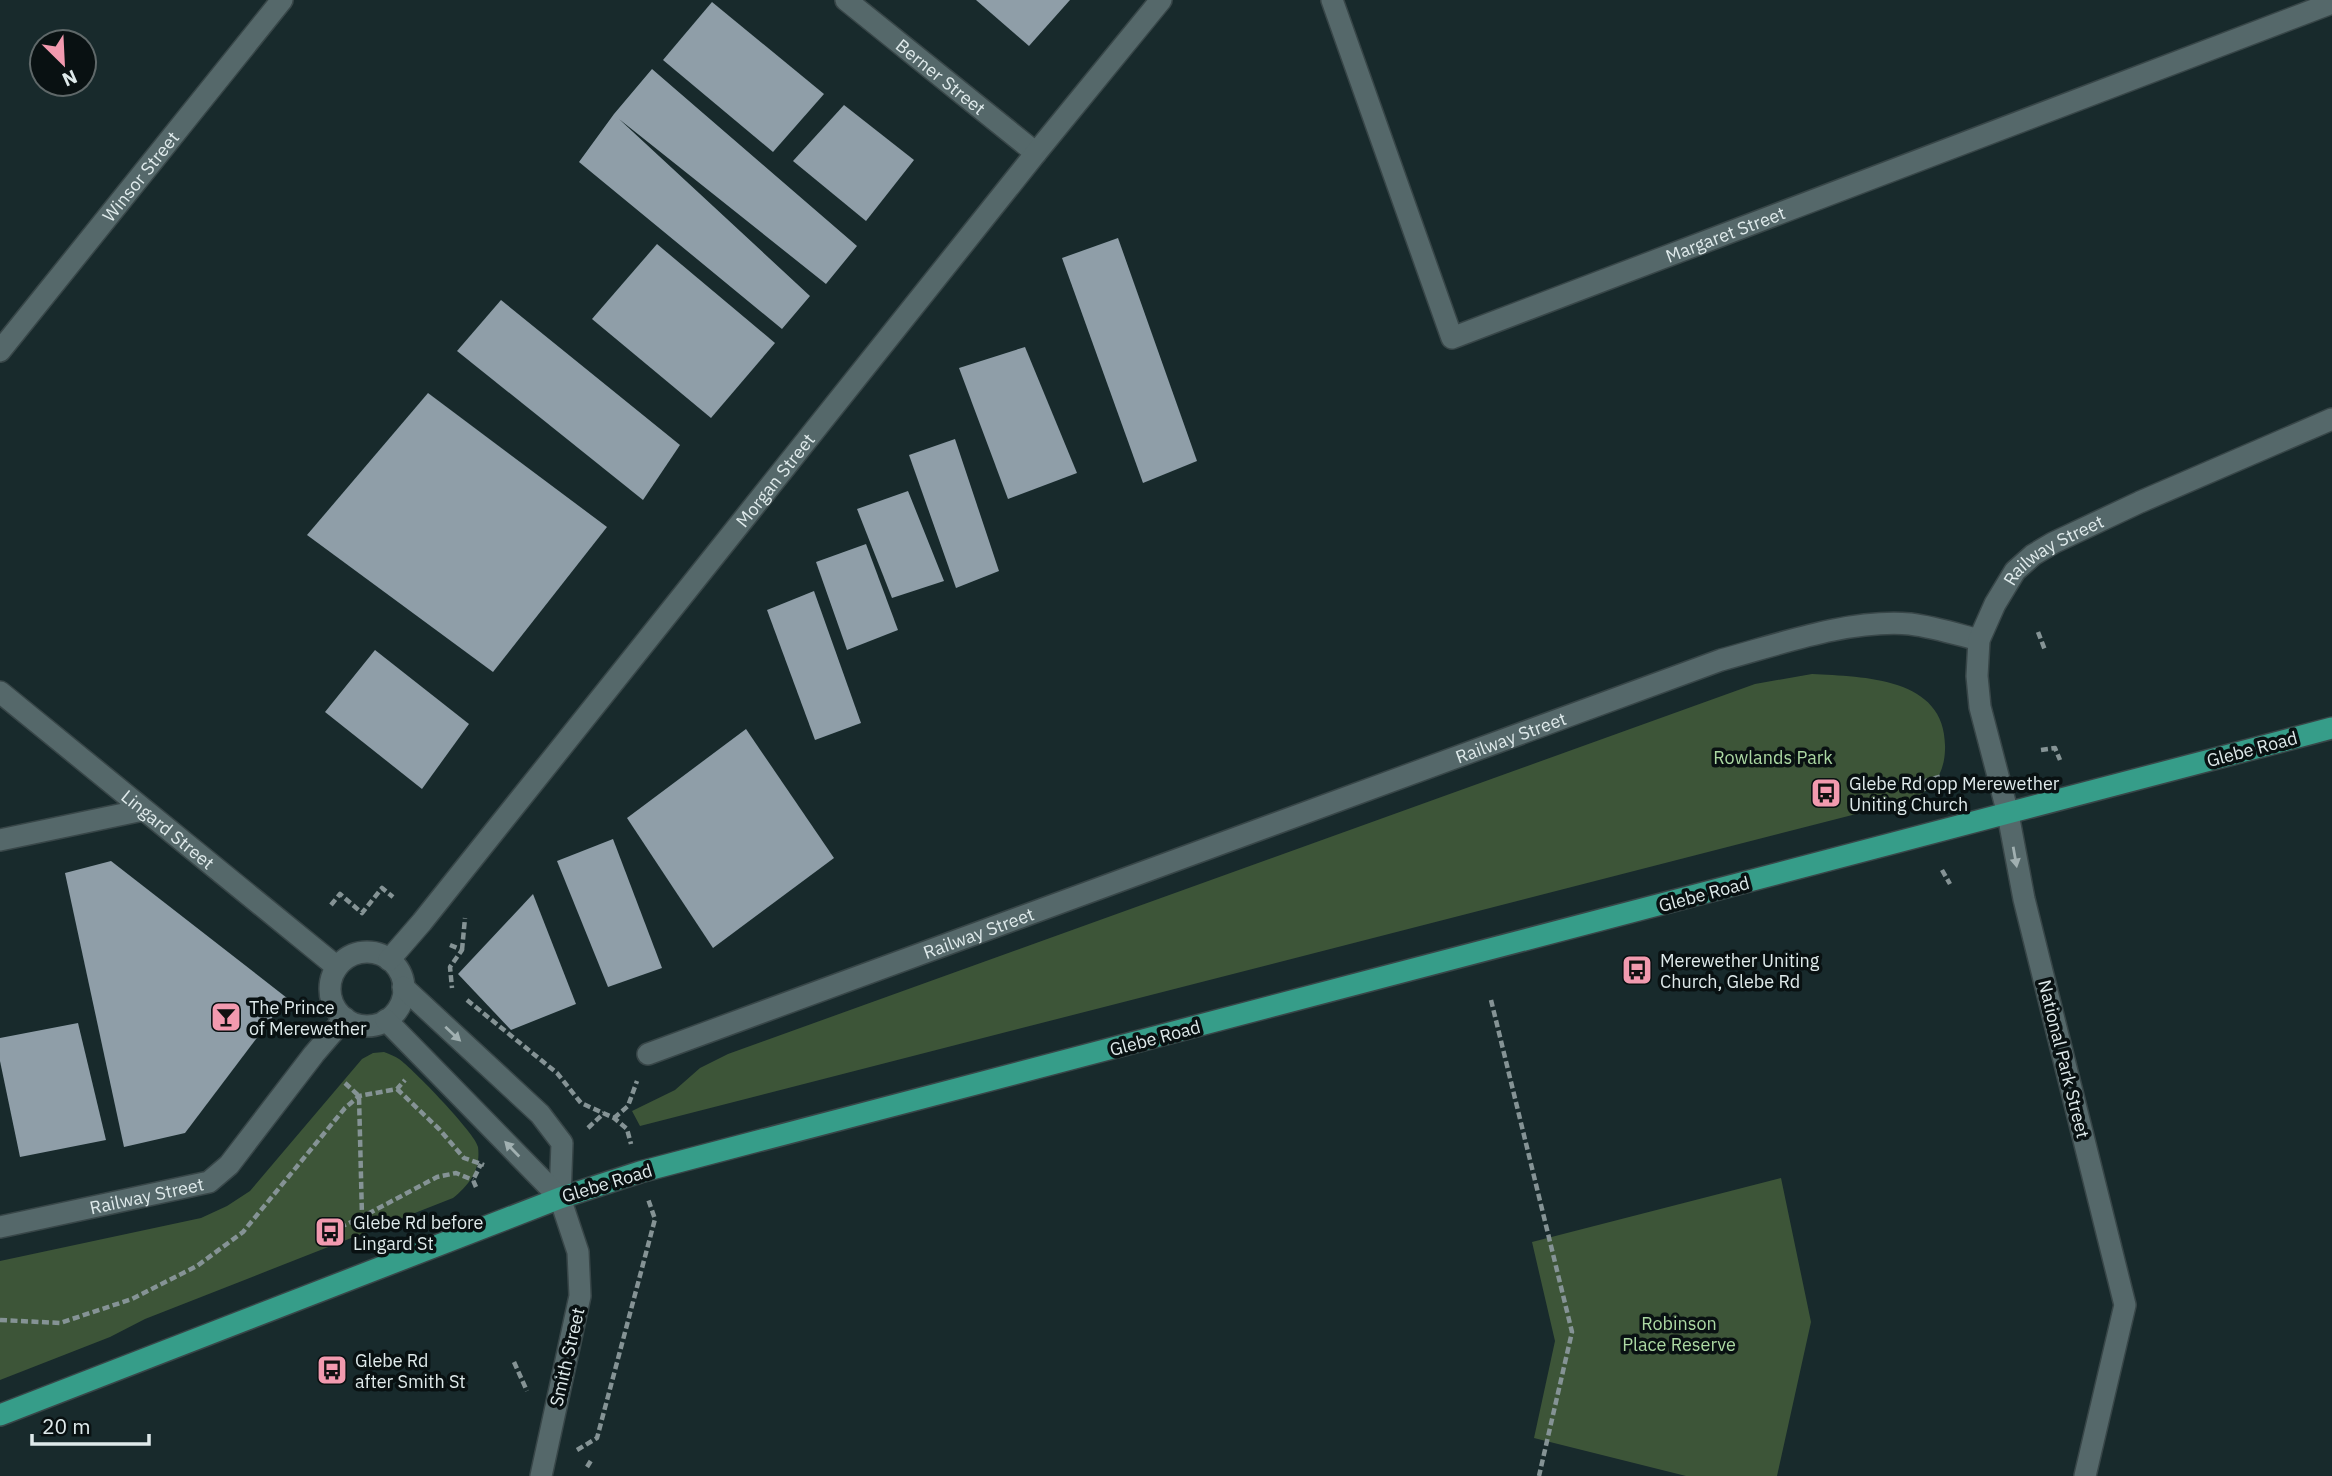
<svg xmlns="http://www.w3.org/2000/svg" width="2332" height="1476" viewBox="0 0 2332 1476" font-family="'IBM Plex Sans',sans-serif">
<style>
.green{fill:#3d5538}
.building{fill:#8f9ea8}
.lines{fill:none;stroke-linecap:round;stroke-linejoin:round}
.minor-casing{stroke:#384648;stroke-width:24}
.major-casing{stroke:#384648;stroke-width:24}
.path{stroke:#859395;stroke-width:4.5;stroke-dasharray:7 3.5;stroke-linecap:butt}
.minor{stroke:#55686a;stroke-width:21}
.major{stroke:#369d89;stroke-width:21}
.oneway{fill:#a1b0b1}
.labels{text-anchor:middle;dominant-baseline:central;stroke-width:7;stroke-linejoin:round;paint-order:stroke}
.street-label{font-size:18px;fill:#dfeaeb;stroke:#091112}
.park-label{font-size:18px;fill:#acd9a3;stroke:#091112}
.poi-label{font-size:18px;fill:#dfeaeb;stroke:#091112;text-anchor:start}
</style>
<rect width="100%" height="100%" fill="#182a2c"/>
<g class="green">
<path d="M1812 674C1865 677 1948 677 1945 750 1944 775 1933 789 1911 800L640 1126 632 1111 675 1090 700 1068 728 1054 1755 684Z"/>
<path d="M384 1052C389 1054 395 1056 399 1059 412 1068 476 1134 478 1147 481 1170 469 1185 453 1198L145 1319 110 1337 0 1380V1261L201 1218 227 1206 250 1191 362 1059 373 1053Z"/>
<path d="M1781 1178 1811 1322 1777 1476H1686L1534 1438 1555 1341 1532 1242Z"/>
</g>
<g class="building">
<path d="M976 0H1070L1029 46Z"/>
<path d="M712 2 824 94 773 152 663 60Z"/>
<path d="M652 69 857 246 826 284 619 119 810 296 782 329 579 162 614 114Z"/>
<path d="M844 105 914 160 866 221 793 161Z"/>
<path d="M1118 238 1197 461 1143 483 1062 258Z"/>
<path d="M657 244 775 343 711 418 592 319Z"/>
<path d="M501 300 680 445 643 500 457 351Z"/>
<path d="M1025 347 1077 473 1008 499 959 368Z"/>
<path d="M428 393 607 527 493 672 307 535Z"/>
<path d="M955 439 999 571 956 588 909 455Z"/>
<path d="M908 491 944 581 892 598 857 509Z"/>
<path d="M866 544 898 630 847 650 816 562Z"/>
<path d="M814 591 861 723 815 740 767 610Z"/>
<path d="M375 650 469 724 422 789 325 712Z"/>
<path d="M746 729 834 858 713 948 627 818Z"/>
<path d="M613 839 662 968 608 987 557 861Z"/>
<path d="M111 861 287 998 185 1133 124 1147 65 873Z"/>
<path d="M533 894 576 1004 511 1030 458 974Z"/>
<path d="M78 1023 106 1140 20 1157 0 1061V1038Z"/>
</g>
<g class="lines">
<g class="minor-casing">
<g id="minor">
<path id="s1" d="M846 0 1036 153"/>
<path id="s2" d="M1332 0 1452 338 2332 3"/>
<path id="s3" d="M0 351 282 0"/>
<path id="s4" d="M0 692 337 967"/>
<path d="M0 840 143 810"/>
<circle cx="367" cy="989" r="37"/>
<path id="s5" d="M389 960 422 922 1036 153 1161 0"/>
<path d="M403 987 540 1114 562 1143 560 1198 578 1252 580 1296 541 1476"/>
<path d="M386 1020 560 1198"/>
<path id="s6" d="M648 1054 1721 660C1780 644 1849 619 1910 624 1934 627 1956 634 1979 640"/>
<path id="s7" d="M0 1227 209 1182 229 1165 314 1054 345 1018"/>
<path id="s8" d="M2085 1476 2125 1305 2024 899 2008 814 1980 707 1977 676 1979 640 1995 604 2015 571 2033 555 2053 543 2140 502 2332 419"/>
</g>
</g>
<g class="major-casing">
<path id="major" d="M0 1415 560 1198 640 1172 2332 728"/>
</g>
<g class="path">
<path d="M2038 632 2045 650"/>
<path d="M2041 750 2055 748 2060 760"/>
<path d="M1924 791 1922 782 1942 776"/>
<path d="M1942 870 1950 884"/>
<path d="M331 905 340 894 362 913 382 888 393 897"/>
<path d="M450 945 462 950 450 967 452 988"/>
<path d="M462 950 465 918"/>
<path d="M467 1000 557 1073 581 1103 614 1118 627 1129 631 1144"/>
<path d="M1491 1000 1572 1332 1539 1476"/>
<path d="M345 1083 359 1096 362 1217 437 1177 456 1173 473 1180"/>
<path d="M397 1089 439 1129 464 1158 484 1165"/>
<path d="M614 1118 628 1106 637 1081"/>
<path d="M588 1128 604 1113"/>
<path d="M476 1187 473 1180 481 1164"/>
<path d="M330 1232 362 1217"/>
<path d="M0 1320 60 1323 132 1299 197 1266 243 1232 345 1108 359 1096 397 1089 405 1080"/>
<path d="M514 1362 527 1391"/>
<path d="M577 1450 597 1438 655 1219 648 1199"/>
<path d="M587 1467 592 1459"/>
</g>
<use href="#minor" class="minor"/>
<use href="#major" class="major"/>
</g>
<defs><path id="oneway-solid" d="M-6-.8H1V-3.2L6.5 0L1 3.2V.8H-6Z" transform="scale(1.75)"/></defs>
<g class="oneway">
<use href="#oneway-solid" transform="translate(2015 857) rotate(80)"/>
<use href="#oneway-solid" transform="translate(453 1034) rotate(43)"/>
<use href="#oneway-solid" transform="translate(512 1149) rotate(-134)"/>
</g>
<defs>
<g id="bus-square" transform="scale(1.575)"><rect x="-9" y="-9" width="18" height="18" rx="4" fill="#f29aaf" stroke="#091112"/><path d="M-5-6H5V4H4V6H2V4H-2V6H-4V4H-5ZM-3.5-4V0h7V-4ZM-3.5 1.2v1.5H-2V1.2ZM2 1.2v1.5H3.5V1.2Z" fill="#111"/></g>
<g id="bar-square" transform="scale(1.575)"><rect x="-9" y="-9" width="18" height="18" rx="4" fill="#f29aaf" stroke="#091112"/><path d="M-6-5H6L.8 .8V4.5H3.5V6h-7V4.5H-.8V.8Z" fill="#111"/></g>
</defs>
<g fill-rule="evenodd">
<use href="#bus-square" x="1826" y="793"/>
<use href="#bus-square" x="1637" y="970"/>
<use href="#bar-square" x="226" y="1017"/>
<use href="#bus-square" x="330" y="1232"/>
<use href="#bus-square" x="332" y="1370"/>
</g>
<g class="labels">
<g class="street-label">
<text stroke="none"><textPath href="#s1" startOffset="122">Berner Street</textPath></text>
<text stroke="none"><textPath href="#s3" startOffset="224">Winsor Street</textPath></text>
<text stroke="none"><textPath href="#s2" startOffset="651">Margaret Street</textPath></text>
<text stroke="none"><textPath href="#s5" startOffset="616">Morgan Street</textPath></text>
<text stroke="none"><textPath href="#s8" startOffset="980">Railway Street</textPath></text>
<text stroke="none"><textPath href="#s6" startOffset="919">Railway Street</textPath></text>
<text transform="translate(2252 749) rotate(-15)">Glebe Road</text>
<text stroke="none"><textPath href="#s4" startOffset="217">Lingard Street</textPath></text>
<text transform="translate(1704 894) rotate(-15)">Glebe Road</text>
<text stroke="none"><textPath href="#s6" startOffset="352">Railway Street</textPath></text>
<text transform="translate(1155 1038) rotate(-15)">Glebe Road</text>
<text transform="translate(2064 1059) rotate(76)">National Park Street</text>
<text transform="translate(607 1183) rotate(-17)">Glebe Road</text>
<text stroke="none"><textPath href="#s7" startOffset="150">Railway Street</textPath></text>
<text transform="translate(567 1357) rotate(-77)">Smith Street</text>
</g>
<g class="park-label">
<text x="1773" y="757">Rowlands Park</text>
<text x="1679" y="1323">Robinson<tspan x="1679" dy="21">Place Reserve</tspan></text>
</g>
<g class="poi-label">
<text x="1849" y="783">Glebe Rd opp Merewether<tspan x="1849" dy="21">Uniting Church</tspan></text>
<text x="1660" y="960">Merewether Uniting<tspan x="1660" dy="21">Church, Glebe Rd</tspan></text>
<text x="249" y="1007">The Prince<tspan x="249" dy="21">of Merewether</tspan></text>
<text x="353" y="1222">Glebe Rd before<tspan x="353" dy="21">Lingard St</tspan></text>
<text x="355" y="1360">Glebe Rd<tspan x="355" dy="21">after Smith St</tspan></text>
</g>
</g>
<g transform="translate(63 63) rotate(156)"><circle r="33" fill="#091112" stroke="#5f6869" stroke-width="2"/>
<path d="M0-5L12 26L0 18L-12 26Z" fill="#f29aaf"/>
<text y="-10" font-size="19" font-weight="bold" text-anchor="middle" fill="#dfeaeb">N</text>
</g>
<path d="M32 1434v10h117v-10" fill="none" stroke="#dfeaeb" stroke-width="3.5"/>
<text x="42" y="1434" font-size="21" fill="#dfeaeb" stroke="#091112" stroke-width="5" paint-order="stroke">20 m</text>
</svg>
